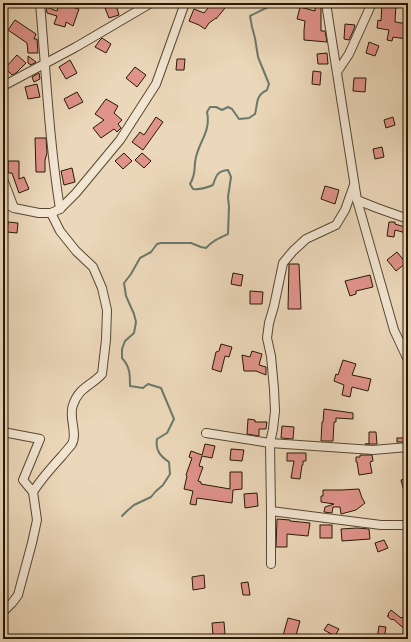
<svg xmlns="http://www.w3.org/2000/svg" width="411" height="642" viewBox="0 0 411 642" font-family="'Libre Bodoni',serif">
<style>
.lines{fill:none;stroke-linecap:round;stroke-linejoin:round}
.stream{stroke:#6a796b;stroke-width:2}
.building{fill:#e0938b;stroke:#261804}
.minor-casing{stroke:#574831;stroke-width:10}
.minor{stroke:#f2e5d2;stroke-width:8}
</style>
<rect width="100%" height="100%" fill="#ebd7b9"/>
<filter id="stains"><feTurbulence type="fractalNoise" baseFrequency=".005" numOctaves="4"/><feColorMatrix values="0 0 0 0 .2 0 0 0 0 .09 0 0 0 0 .02 0 0 0 .5 -.17"/></filter>
<radialGradient id="worn" r=".72"><stop offset=".6" stop-color="#630" stop-opacity="0"/><stop offset="1" stop-color="#630" stop-opacity=".3"/></radialGradient>
<g class="lines">
<path class="stream" d="M122 516 127 511 134 505 151 497 155 492 163 485 170 474 169 462C160 456 155 450 157 439L167 433 174 419 161 388 148 384 143 388 130 386C130 374 130 367 122 358V349L125 341 134 333 136 322 134 314 126 296 124 283 131 274 140 258 151 252 157 244 161 243H191L201 247 206 248C212 241 219 238 228 234L229 207 228 197 231 177 228 170C217 171 216 176 213 185 206 188 200 190 193 189L190 184C197 172 193 169 196 157 200 140 211 131 207 112L210 107H216L222 110 228 107 232 109 239 119 249 118 255 114C258 103 255 96 267 90L269 84 258 57 255 38 252 27 250 16 268 7 275 6 278 3"/>
</g>
<g class="building">
<path d="M59 3H73L72 7 79 9 73 26 66 22 65 27 54 24 57 16 47 13 46 7 57 11Z"/>
<path d="M212 3H219L225 8 216 19V18L209 23 205 29 199 25 189 21 194 9 204 13Z"/>
<path d="M315 3H321V31H325L327 42 304 40V30L305 21 297 19 300 7 315 11Z"/>
<path d="M382 3H396L395 22 408 24 407 39 393 37 392 41 387 40 389 30 377 28 378 20 381 21Z"/>
<path d="M116 5 119 15 109 18 105 8Z"/>
<path d="M15 20 36 34 34 39H37L38 53H28L27 43 8 30Z"/>
<path d="M345 24 355 25 354 29 349 40 344 39Z"/>
<path d="M102 38 111 44 106 53 95 47 100 40Z"/>
<path d="M369 42 379 46 375 56 366 53Z"/>
<path d="M327 53 328 64H318L317 54Z"/>
<path d="M17 55 26 63 16 73 12 75 5 68Z"/>
<path d="M28 56 36 62 31 65 28 63Z"/>
<path d="M177 59H185L184 70H176Z"/>
<path d="M70 60 77 73 66 79 59 67Z"/>
<path d="M135 67 146 75 137 87 126 78Z"/>
<path d="M313 71 321 72 320 85 312 84Z"/>
<path d="M39 73 40 79 34 82 32 77Z"/>
<path d="M354 78H366L365 92 353 91Z"/>
<path d="M37 84 40 97 28 99 25 87Z"/>
<path d="M77 92 83 102 69 109 64 99Z"/>
<path d="M106 99 118 106 114 113 122 120 118 124 121 128 117 132 114 129 101 138 93 128 104 120 95 114Z"/>
<path d="M156 117 163 122 143 150 132 142 140 132 144 135Z"/>
<path d="M393 117 395 125 386 128 384 120Z"/>
<path d="M35 138H46L47 153 45 160V172H36Z"/>
<path d="M382 147 384 157 375 159 373 149Z"/>
<path d="M124 153 132 161 123 169 115 161Z"/>
<path d="M142 153 151 161 144 168 135 160Z"/>
<path d="M8 161H19V179L24 177 29 189 19 193 12 173H8Z"/>
<path d="M72 168 75 182 64 185 61 171Z"/>
<path d="M325 186 339 190 335 204 321 199Z"/>
<path d="M8 222 18 223 17 233 7 232Z"/>
<path d="M389 222H395V224L408 228 406 233 395 230 394 237 387 236Z"/>
<path d="M397 252 406 263 396 271 387 260Z"/>
<path d="M289 264H299L301 309H288Z"/>
<path d="M233 273 243 275 241 286 231 284Z"/>
<path d="M370 275 373 287 356 291V294L350 296 345 281Z"/>
<path d="M250 291 263 292 262 304H250Z"/>
<path d="M221 344 232 347 229 357 225 356 221 372 212 369 216 352 219 351Z"/>
<path d="M252 351 262 354 259 365 266 367V375L256 371H244L242 355 250 357Z"/>
<path d="M343 360 356 364 352 375 371 379 368 391 352 387 350 397 342 395 344 385 334 381 336 374 338 375Z"/>
<path d="M324 409 353 413V419L336 418V422H334L333 441H321L322 422H323Z"/>
<path d="M248 419 255 420V422H267L266 429H259V436L247 434Z"/>
<path d="M282 426 294 427 293 439 281 438Z"/>
<path d="M369 432H376L377 444H365H369Z"/>
<rect x="397" y="438" width="11" height="4"/>
<path d="M205 444 215 446 212 458 202 456 199 466 203 467 198 481 201 482V484L230 489V472H242V489L233 490 232 503 197 498 196 505 190 504 193 491 184 489 187 476 186 475 192 458 189 457 191 451 202 455Z"/>
<path d="M231 449 244 450 242 461 230 460Z"/>
<path d="M287 453H306V461H303V465H302L300 479 291 478 294 461H287Z"/>
<path d="M360 455H372L373 461 370 462 372 473 359 475 357 462H356V457H360Z"/>
<path d="M408 478V499H406L401 480Z"/>
<path d="M359 489 362 498 365 503 356 510 341 514 340 507H333L332 513 324 512 325 507 334 504 321 502V496H323V490H341Z"/>
<path d="M257 493 258 506 245 508 244 494Z"/>
<path d="M277 519 290 520V521L310 523 308 536 287 534V547H276Z"/>
<rect x="320" y="525" width="12" height="13"/>
<path d="M357 528 369 529 370 539 342 541 341 529Z"/>
<path d="M384 540 388 548 378 552 375 543Z"/>
<path d="M204 575 205 588 193 590 192 577Z"/>
<path d="M248 582 250 595H243L241 583Z"/>
<path d="M391 610 401 618 402 617 408 623V632L393 619 392 620 387 616 389 615 388 614Z"/>
<path d="M288 618 300 621 295 639H282Z"/>
<path d="M224 622 225 634 213 635 212 623Z"/>
<path d="M328 624 339 629 335 636 324 630Z"/>
<path d="M379 626 386 627 384 639H377Z"/>
</g>
<g class="lines">
<g class="minor-casing">
<g id="minor">
<path d="M40 3C46 72 49 140 60 209"/>
<path d="M326 3 357 200 394 330 408 360"/>
<path d="M337 72 349 54 372 3"/>
<path d="M3 86 76 47 151 3"/>
<path d="M3 179 14 208"/>
<path d="M357 200 377 208 408 219"/>
<path d="M3 203 14 208 39 213H51L60 209 76 193 120 140 156 84 185 3"/>
<path d="M3 432 40 439 23 480 33 492C41 479 51 468 62 456 65 452 69 448 72 444 78 434 68 416 73 405 79 387 91 386 102 374L106 340 107 310 102 288 93 267 76 251 60 231 51 213"/>
<path d="M206 433 270 443 373 450 408 447"/>
<path d="M271 511 381 525H408"/>
<path d="M271 564V511L270 443 273 429 275 411 274 389 271 356 267 338 269 323 274 306 283 263 293 251 306 239 336 225 345 210 354 185"/>
<path d="M3 612 12 603 18 595 32 543 37 520 33 492"/>
</g>
</g>
<use href="#minor" class="minor"/>
</g>
<rect width="411" height="642" fill="none" stroke="#ebd7b9" stroke-width="16"/>
<rect x="4" y="4" width="403" height="634" fill="none" stroke="#261804" stroke-width="2"/>
<rect x="8" y="8" width="395" height="626" fill="none" stroke="#261804"/>
<rect width="100%" height="100%" filter="url(#stains)"/>
<rect width="100%" height="100%" fill="url(#worn)"/>
</svg>
